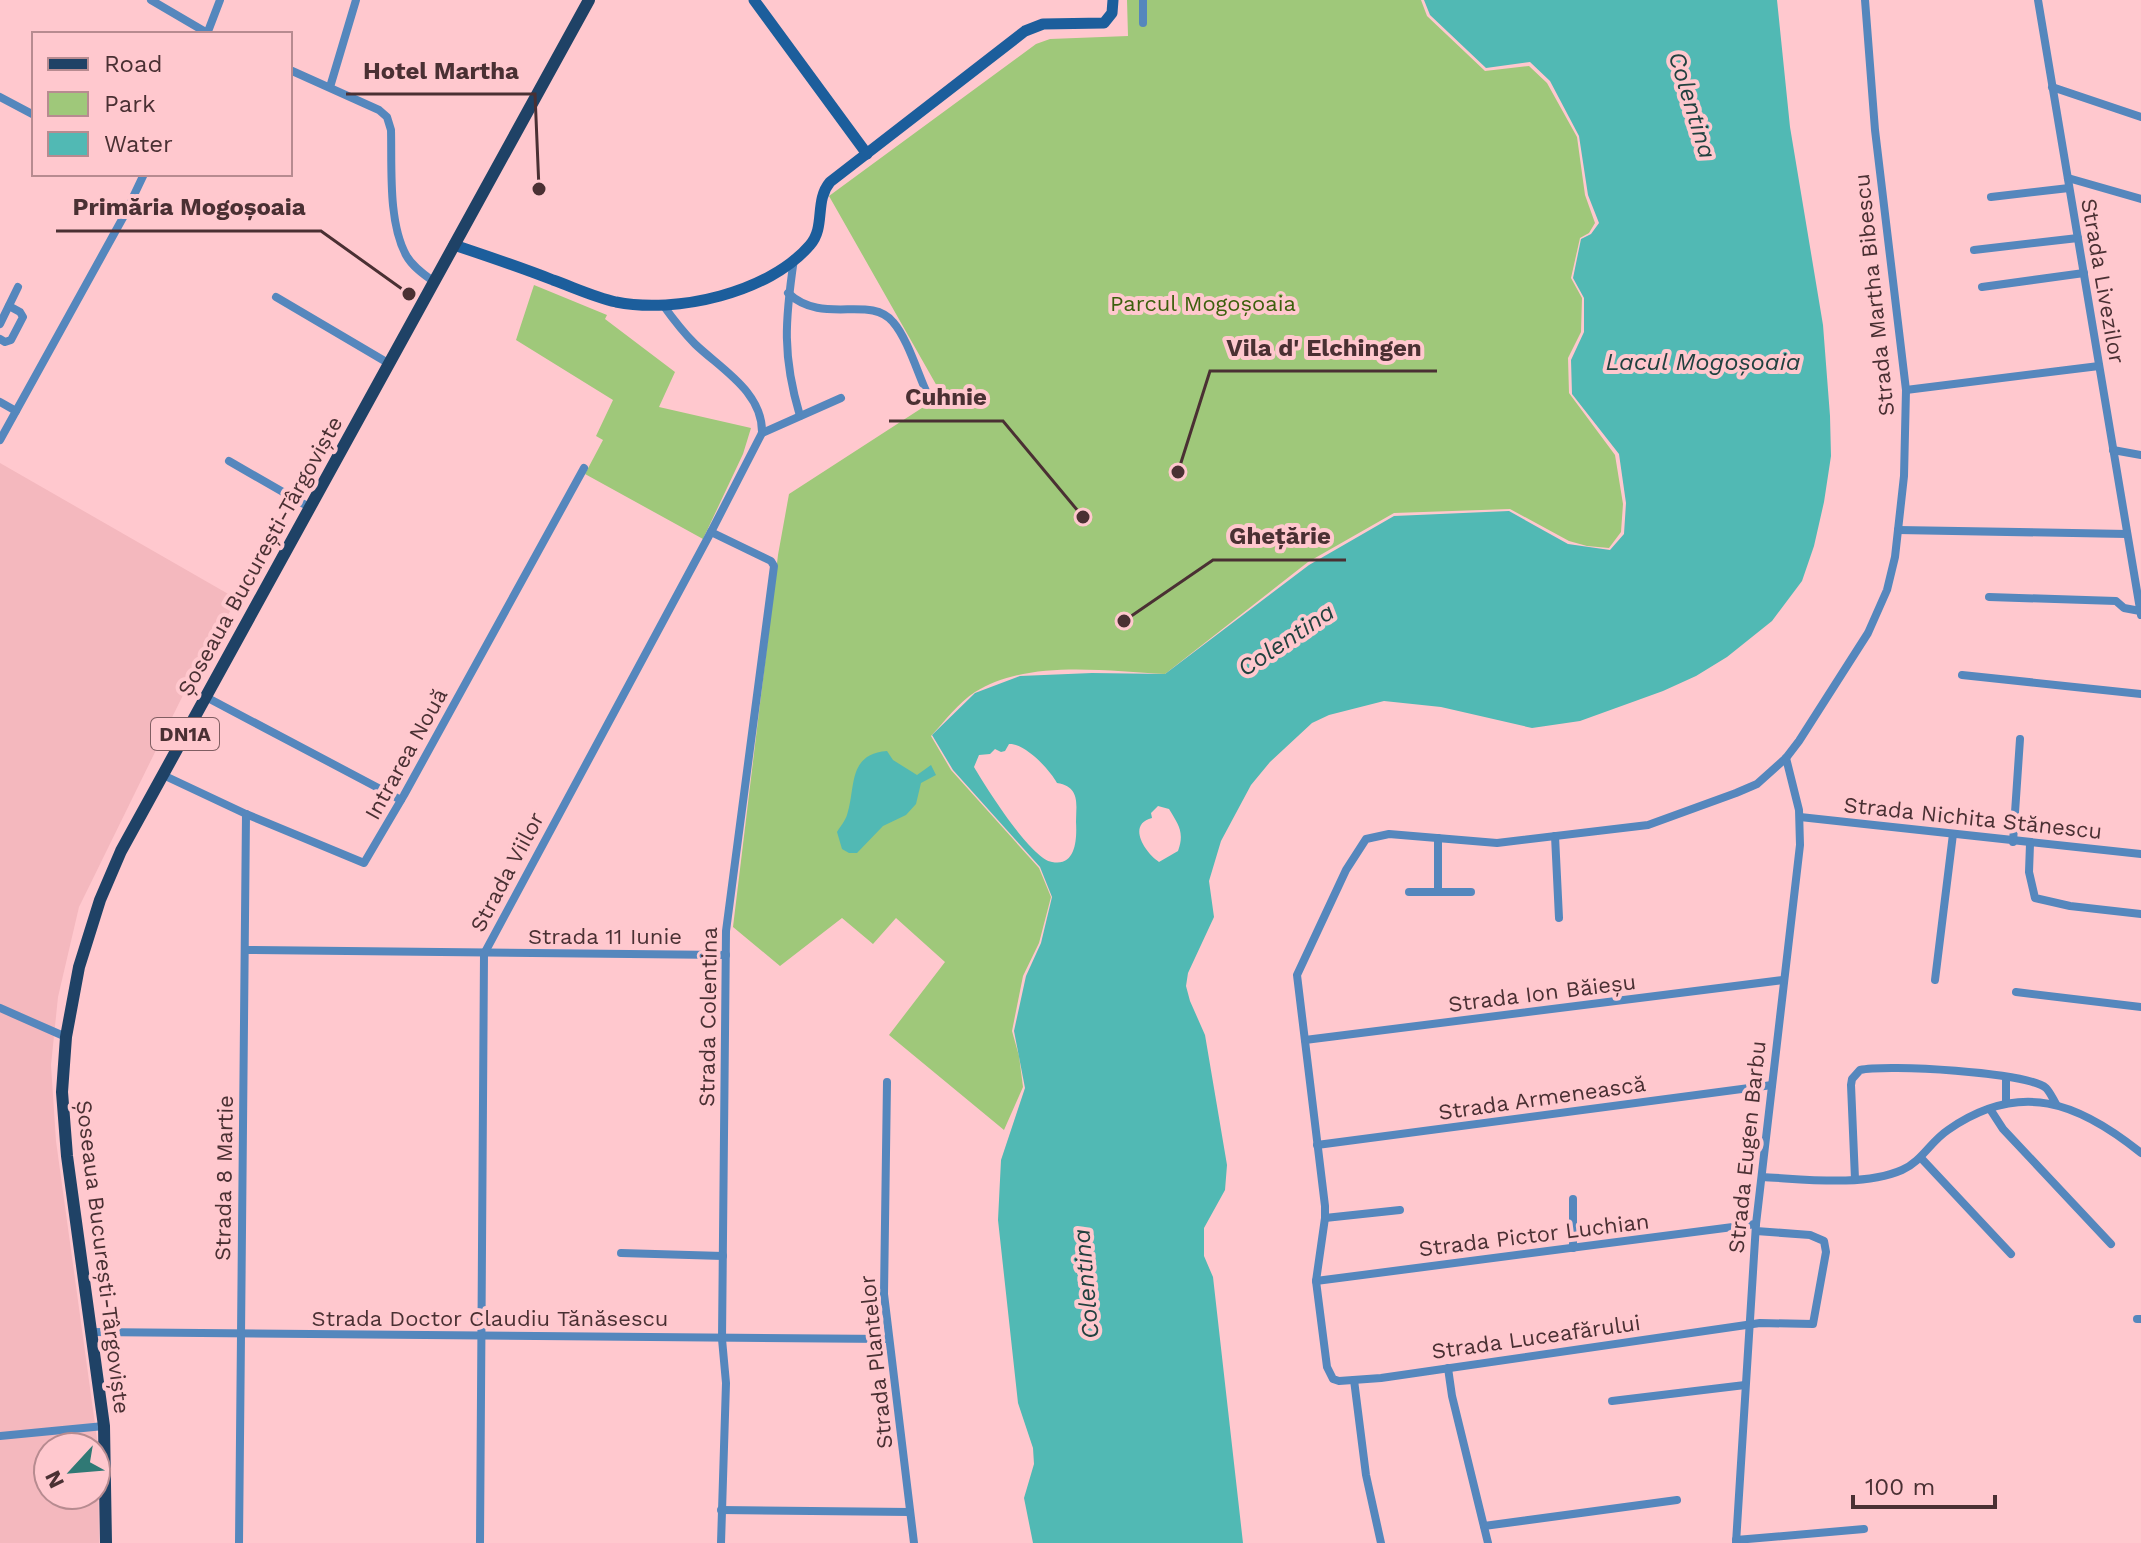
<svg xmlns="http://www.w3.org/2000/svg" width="2141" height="1543" viewBox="0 0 2141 1543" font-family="'Work Sans',sans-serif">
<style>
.built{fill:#f4b8be;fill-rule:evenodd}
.green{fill:#9fc87a}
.water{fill:#51b9b4;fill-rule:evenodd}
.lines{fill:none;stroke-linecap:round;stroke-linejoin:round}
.street{stroke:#5587bd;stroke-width:8}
.secondary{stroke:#1c5e9c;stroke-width:11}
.primary{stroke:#1f4266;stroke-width:12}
.labels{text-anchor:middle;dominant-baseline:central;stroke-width:8;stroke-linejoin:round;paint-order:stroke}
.shield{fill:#ffc8ce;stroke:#805e62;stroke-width:2}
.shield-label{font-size:20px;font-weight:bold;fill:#4a3033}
.street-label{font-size:22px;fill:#4a3033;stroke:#ffc8ce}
.park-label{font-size:22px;fill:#3b5f0c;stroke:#ffc8ce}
.water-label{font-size:24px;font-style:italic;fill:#21413f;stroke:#ffc8ce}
.leader{fill:none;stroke:#4a3033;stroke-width:3}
.callout-dot{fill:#4a3033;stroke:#ffc8ce;stroke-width:3}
.callout-label{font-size:24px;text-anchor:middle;font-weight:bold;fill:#4a3033;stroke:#ffc8ce;stroke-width:8;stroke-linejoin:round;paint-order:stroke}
</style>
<rect width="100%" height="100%" fill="#ffc8ce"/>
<path class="built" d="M0 463 237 599 185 691 79 907 58 997 51 1065 56 1141 98 1446 99 1543H0ZM48 1447H96V1495H48Z"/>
<g class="green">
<path d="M1127 0H1421L1427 16 1485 71 1529 66 1547 83 1577 137 1585 195 1595 223 1589 233 1580 238 1571 278 1582 298 1581 332 1568 358 1569 393 1615 455 1623 504 1621 532 1609 548 1587 546 1569 541 1510 509 1394 513 1308 562 1165 674C1106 671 1027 659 975 692 959 702 944 722 931 736L951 770 1039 868 1051 897 1039 943 1023 976 1012 1031 1019 1056 1023 1087 1004 1130 889 1035 945 962 896 918 873 944 842 918 780 966 733 927 778 555 789 494 942 395 829 196 1036 44 1050 39 1128 36Z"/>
<path d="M534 285 607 315 605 319 675 372 659 407 751 428 743 454 703 539 585 474 603 440 596 436 613 400 516 340Z"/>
</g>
<g class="water">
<path d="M1424 0H1777L1790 127 1823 325 1830 416 1831 456 1824 502 1814 546 1802 581 1772 621 1727 657 1696 676 1663 691 1580 721 1532 728 1441 707 1384 701 1329 715 1312 723 1270 762 1251 785 1221 841 1209 881 1214 917 1188 973 1186 986 1190 1001 1205 1035 1227 1165 1225 1190 1204 1228V1256L1213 1277 1243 1543H1033L1024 1498 1034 1464 1033 1448 1018 1403 998 1220 1001 1160 1025 1088 1014 1031 1026 976 1041 943 1052 897 1040 867 953 770 932 735 975 693 1020 676 1092 673 1165 674 1309 565 1394 516 1509 511 1568 544 1610 550 1624 534 1626 503 1619 454 1572 394 1571 360 1584 332V298L1573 278 1581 239 1591 234 1599 223 1588 195 1579 136 1550 81 1530 62 1486 68 1430 15ZM1009 744C1025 743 1050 770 1057 783 1081 787 1076 805 1076 822 1077 839 1076 867 1052 862 1030 858 986 787 974 767L979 755 990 754 995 749 1001 752 1005 751ZM1158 806 1169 809C1178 824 1185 832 1178 851L1159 862C1144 852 1127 824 1152 818L1151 813Z"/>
<path d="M887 751 893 760 917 775 931 765 936 775 921 783 916 804 906 815 883 826 857 853H849L842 849 837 832C840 827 845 821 847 815 856 788 847 754 887 751Z"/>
</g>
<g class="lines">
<g class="street">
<path d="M151 0 209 34"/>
<path d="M1143 0V23"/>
<path d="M2038 0 2141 615"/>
<path d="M207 34 220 0"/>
<path d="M290 70 379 110 387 117 391 130C392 167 388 222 406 255 412 266 423 274 433 281"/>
<path d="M330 87 356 0"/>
<path d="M2052 87 2141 117"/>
<path d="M0 97 34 115"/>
<path d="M2068 178 2141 199"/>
<path d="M1991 197 2069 188"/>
<path d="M1974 250 2078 238"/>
<path d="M794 259C785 320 782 356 800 416"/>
<path d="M1982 287 2084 273"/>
<path d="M788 293C823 326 870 294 893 322 907 338 917 371 926 391"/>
<path d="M276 297 388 363"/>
<path d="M0 324 18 287"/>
<path d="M0 339 5 342 11 340 23 317 20 312 9 306"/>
<path d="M1906 390 2099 366"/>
<path d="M0 402 16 411"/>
<path d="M762 433 841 398"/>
<path d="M0 440 125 214 144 174"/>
<path d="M2113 450 2141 455"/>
<path d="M229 461 309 507"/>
<path d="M1898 530 2127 534"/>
<path d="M711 532 771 561 774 566 726 931 722 1339 726 1383 721 1543"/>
<path d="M1989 597 2116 601 2124 608 2140 611"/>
<path d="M1962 675 2141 694"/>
<path d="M206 697 401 800"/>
<path d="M163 775 246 814 364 863 404 795 584 468"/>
<path d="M1800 817 2141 854"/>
<path d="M1555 836 1559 918"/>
<path d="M1438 838V891"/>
<path d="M2013 842 2020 739"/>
<path d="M2030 844 2029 872 2035 898 2070 906 2141 914"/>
<path d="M1409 892H1471"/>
<path d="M245 950 726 955"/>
<path d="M1935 980 1953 834"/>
<path d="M2016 992 2141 1007"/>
<path d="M0 1008 66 1037"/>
<path d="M1305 1040 1783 980"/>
<path d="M2006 1077V1103"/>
<path d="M887 1082 884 1294 914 1543"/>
<path d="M1990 1109 2003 1129 2111 1244"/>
<path d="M1317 1145 1772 1085"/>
<path d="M1921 1158 2011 1254"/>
<path d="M1762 1177C1804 1179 1863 1187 1902 1170 1922 1161 1930 1142 1948 1130 2020 1080 2078 1102 2141 1153"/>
<path d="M1855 1179 1851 1085 1852 1079 1860 1070C1886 1064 2027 1072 2046 1088 2050 1092 2053 1099 2056 1104"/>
<path d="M1325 1218 1400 1210"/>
<path d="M1756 1231 1810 1235 1824 1241 1826 1252 1813 1324 1760 1323 1381 1378 1339 1381 1333 1379 1327 1367 1316 1281 1325 1218V1206L1297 975 1346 870 1366 839 1389 834 1497 843 1648 825 1736 793 1757 784 1786 758 1799 741 1868 633 1887 590 1895 557 1904 476 1906 390 1875 130 1865 0"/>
<path d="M1573 1248V1199"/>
<path d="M621 1253 723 1256"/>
<path d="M1316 1281 1756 1224"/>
<path d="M2137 1319H2141"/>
<path d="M91 1332 889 1339"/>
<path d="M1448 1368 1452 1396 1488 1543"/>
<path d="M1354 1380 1366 1475 1381 1543"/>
<path d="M1612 1401 1745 1385"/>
<path d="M0 1436 104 1426"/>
<path d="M721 1510 910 1512"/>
<path d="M1484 1526 1677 1500"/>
<path d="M1736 1540 1864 1529"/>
<path d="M239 1543 246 814"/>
<path d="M480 1543 484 954 711 532 762 433C763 392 721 369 695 344 683 332 673 319 663 305"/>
<path d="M1736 1543 1756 1224 1800 845 1799 810 1786 758"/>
</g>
<g class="secondary">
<path d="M754 0 867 154"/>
<path d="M454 245C487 256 520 267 553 280 573 287 594 297 616 302 676 314 769 293 810 245 826 227 814 201 830 182L1025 31 1043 24 1104 23 1112 13 1113 0"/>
</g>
<path class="primary" d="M106 1543 104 1426 67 1156 62 1092 66 1037 79 967 100 900 121 851 589 0"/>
</g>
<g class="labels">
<rect class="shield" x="151" y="718" width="68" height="32" rx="6"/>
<g class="shield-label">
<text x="185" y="734">DN1A</text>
</g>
<g class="street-label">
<text transform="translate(2103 281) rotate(80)">Strada Livezilor</text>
<text transform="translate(1874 295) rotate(-96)">Strada Martha Bibescu</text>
<text transform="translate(260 556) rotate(-61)">Șoseaua București-Târgoviște</text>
<text transform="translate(406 754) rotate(-61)">Intrarea Nouă</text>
<text transform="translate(1973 818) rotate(6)">Strada Nichita Stănescu</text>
<text transform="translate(507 872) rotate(-62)">Strada Viilor</text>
<text x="605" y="936">Strada 11 Iunie</text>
<text transform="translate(1542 993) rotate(-7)">Strada Ion Băieșu</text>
<text transform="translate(708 1017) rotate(-89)">Strada Colentina</text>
<text transform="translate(1542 1098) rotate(-8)">Strada Armenească</text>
<text transform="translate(1747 1147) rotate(-84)">Strada Eugen Barbu</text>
<text transform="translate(224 1178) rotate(-89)">Strada 8 Martie</text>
<text transform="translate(1534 1235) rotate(-7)">Strada Pictor Luchian</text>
<text transform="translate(103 1257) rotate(83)">Șoseaua București-Târgoviște</text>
<text x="490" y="1318">Strada Doctor Claudiu Tănăsescu</text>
<text transform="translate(1536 1337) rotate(-8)">Strada Luceafărului</text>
<text transform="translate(876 1362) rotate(-96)">Strada Plantelor</text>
</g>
<g class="park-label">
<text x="1203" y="303">Parcul Mogoșoaia</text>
</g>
<g class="water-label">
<text transform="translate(1692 105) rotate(73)">Colentina</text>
<text x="1703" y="362">Lacul Mogoșoaia</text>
<text transform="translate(1286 640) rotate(-34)">Colentina</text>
<text transform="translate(1086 1284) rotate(-95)">Colentina</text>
</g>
</g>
<path class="leader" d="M539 189L535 94H346M409 294L321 231H56M1178 472L1210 371H1437M1083 517L1003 421H889M1124 621L1213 560H1346"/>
<g class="callout-dot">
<circle cx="539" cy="189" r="8"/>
<circle cx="409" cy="294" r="8"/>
<circle cx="1178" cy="472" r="8"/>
<circle cx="1083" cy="517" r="8"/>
<circle cx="1124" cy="621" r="8"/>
</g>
<g class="callout-label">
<text x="441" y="79">Hotel Martha</text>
<text x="189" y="215">Primăria Mogoșoaia</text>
<text x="1324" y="356">Vila d' Elchingen</text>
<text x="946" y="405">Cuhnie</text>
<text x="1280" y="544">Ghețărie</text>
</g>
<rect x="32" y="32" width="260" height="144" fill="#ffc8ce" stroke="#b78b90" stroke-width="2"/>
<rect x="48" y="58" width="40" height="12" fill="#1f4266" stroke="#b78b90" stroke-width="2"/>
<text x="104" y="72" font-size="24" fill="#4a3033">Road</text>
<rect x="48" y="92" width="40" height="24" fill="#9fc87a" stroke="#b78b90" stroke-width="2"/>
<text x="104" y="112" font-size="24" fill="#4a3033">Park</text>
<rect x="48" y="132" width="40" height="24" fill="#51b9b4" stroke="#b78b90" stroke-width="2"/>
<text x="104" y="152" font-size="24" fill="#4a3033">Water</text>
<g transform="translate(72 1471) rotate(244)"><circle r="38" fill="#ffc8ce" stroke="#b78b90" stroke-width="2"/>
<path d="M0-6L14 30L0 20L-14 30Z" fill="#307975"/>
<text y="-12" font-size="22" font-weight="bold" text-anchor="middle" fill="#4a3033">N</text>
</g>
<path d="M1853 1495v12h142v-12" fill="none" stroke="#4a3033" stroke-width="4"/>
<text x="1865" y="1495" font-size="24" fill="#4a3033" stroke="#ffc8ce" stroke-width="6" paint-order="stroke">100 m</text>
</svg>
